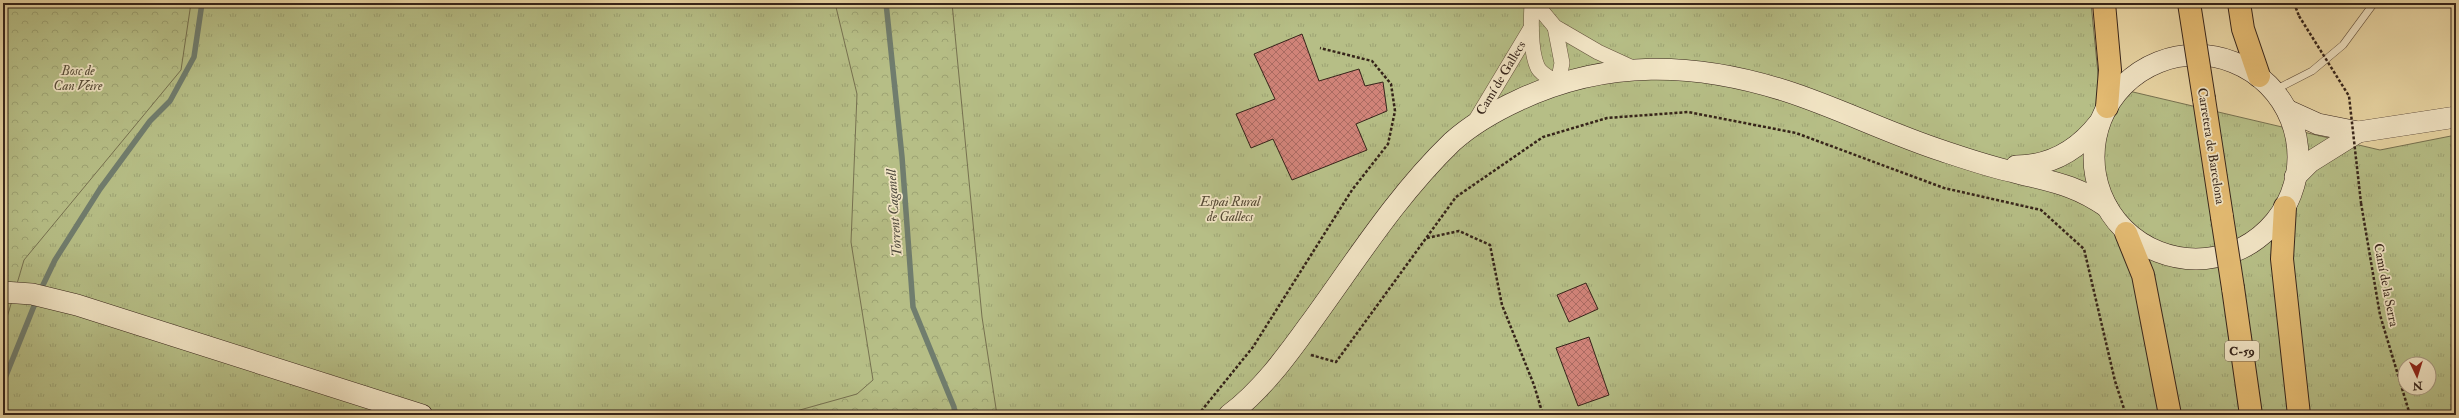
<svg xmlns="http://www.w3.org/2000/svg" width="2459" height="418" viewBox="0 0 2459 418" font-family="'IM FELL Double Pica',serif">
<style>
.grass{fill:url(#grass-tufts);stroke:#767150;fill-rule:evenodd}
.forest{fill:url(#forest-crowns);stroke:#767150}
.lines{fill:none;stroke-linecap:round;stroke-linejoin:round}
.stream{stroke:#707d6e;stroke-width:5.5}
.building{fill:url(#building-cross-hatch);stroke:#36241a}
.lane-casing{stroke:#63503c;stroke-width:8}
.street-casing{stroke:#63503c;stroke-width:16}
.secondary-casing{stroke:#36241a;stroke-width:22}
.highway-casing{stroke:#36241a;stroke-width:24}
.path{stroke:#36241a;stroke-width:2.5;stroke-dasharray:3 2;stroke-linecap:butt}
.lane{stroke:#f1e4c4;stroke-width:7}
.street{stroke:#f1e4c4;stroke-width:15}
.secondary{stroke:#f1e4c4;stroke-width:21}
.highway{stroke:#e4bb72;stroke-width:22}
.highway-bridge-casing{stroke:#36241a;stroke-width:24;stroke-linecap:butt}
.path-bridge{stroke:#36241a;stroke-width:2.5;stroke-dasharray:3 2;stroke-linecap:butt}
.highway-bridge{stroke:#e4bb72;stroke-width:22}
.labels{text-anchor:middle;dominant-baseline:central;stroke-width:3.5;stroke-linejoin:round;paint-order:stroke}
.shield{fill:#f1e4c4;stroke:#6e5e4d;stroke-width:1}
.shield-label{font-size:12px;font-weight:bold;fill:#36241a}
.park-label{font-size:13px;font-style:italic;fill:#564a35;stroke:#f1e4c4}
.street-label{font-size:13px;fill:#36241a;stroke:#f1e4c4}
.water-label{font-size:14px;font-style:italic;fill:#4e493d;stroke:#f1e4c4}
</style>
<defs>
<pattern id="grass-tufts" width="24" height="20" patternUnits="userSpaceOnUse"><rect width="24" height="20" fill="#b6be86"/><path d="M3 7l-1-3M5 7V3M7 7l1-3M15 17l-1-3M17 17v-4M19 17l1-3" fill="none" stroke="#9da373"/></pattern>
<pattern id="forest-crowns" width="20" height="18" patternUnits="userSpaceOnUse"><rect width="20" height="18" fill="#b6be86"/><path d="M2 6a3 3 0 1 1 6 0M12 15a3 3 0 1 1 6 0" fill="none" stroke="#9da373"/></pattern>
<pattern id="building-cross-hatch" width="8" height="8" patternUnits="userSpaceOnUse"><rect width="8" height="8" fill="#d08378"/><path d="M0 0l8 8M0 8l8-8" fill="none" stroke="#aa6b62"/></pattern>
</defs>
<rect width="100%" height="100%" fill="#e9d6a4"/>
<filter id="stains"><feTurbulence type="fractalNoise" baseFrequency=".005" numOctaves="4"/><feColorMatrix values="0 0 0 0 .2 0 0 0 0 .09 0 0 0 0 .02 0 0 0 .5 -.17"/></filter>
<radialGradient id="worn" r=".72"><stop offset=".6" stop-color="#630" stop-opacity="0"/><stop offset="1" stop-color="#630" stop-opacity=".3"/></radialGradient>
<path class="grass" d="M3 3H2091L2099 84 2380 150 2456 135V415H3ZM2405 364H2429V388H2405Z"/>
<g class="forest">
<path d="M3 3H191L181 70 24 260 3 331Z"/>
<path d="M835 3H952L982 317 997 415H782L857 394 873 380 851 242 857 94Z"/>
</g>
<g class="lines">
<g class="stream">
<path d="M886 3 902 157 913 307 954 407 955 415"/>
<path d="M43 285 55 260 100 189 150 121 170 101 194 57 202 3"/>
<path d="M3 383 34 306"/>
</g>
</g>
<g class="building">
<path d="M1302 34 1319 81 1359 69 1365 86 1383 82 1387 111 1356 124 1367 150 1292 180 1273 139 1251 148 1236 114 1275 99 1254 54Z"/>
<path d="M1586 283 1598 309 1569 322 1557 295Z"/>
<path d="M1589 337 1609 395 1578 406 1556 348Z"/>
</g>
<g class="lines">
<g class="lane-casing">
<path id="lane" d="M2273 91 2312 71 2343 45 2374 3"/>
</g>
<g class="street-casing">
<g id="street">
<path d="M1532 3C1531 21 1530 52 1538 68 1542 75 1552 79 1558 83L1562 63 1555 27"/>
<path d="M1535 3 1555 27 1598 52 1635 69"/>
<path d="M1474 123 1531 28"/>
</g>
</g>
<g class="secondary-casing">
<g id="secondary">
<circle cx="2196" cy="157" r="102"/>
<path d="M2287 110 2318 124 2358 132 2456 117"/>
<path d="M2016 166C2051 166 2078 150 2099 123"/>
<path d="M2295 177 2310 162 2358 132"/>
<path d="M3 292 32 294 77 305 422 415"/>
<path d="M1229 415C1261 391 1286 357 1309 325 1355 262 1396 196 1452 142 1471 125 1495 111 1519 100 1606 59 1695 62 1786 91 1839 108 1890 134 1943 151 1967 159 1990 167 2014 172 2052 182 2074 184 2107 207"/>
</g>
</g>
<g class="highway-casing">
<g id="highway">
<path d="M2104 3 2110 70 2107 107"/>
<path d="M2239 3 2243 29 2259 76"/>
<path d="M2204 99 2222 217"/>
<path d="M2285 207 2282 259 2299 415"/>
<path d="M2126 233 2143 275 2170 415"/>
<path d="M2233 288 2251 415"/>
</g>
</g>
<g class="path">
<path d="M2294 3 2299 16"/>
<path d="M2361 203 2380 315 2410 415"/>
<path d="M1427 238 1459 231 1490 245 1502 305 1534 385 1543 415"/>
<path d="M1311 355 1336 362 1456 197 1543 137 1607 118 1688 112 1796 133 1944 188 2041 210 2084 249 2115 381 2126 415"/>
<path d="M1198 415 1253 347 1352 190 1388 144 1395 111 1391 84 1372 61 1320 48"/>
</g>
<use href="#lane" class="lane"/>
<use href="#street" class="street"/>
<use href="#secondary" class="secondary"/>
<use href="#highway" class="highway"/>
<g class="highway-bridge-casing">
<g id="highway-bridge">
<path d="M2189 3 2204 99"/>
<path d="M2222 217 2233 288"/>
</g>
</g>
<path class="path-bridge" d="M2299 16 2349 96 2361 203"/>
<use href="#highway-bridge" class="highway-bridge"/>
</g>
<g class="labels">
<rect class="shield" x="2225" y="341" width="34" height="20" rx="3"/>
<g class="shield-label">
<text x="2242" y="351">C-59</text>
</g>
<g class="park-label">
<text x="78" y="71">Bosc de<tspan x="78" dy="15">Can Veire</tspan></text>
<text x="1230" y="202">Espai Rural<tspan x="1230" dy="15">de Gallecs</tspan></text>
</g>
<g class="street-label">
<text transform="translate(1501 78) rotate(-59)">Camí de Gallecs</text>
<text transform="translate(2211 146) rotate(81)">Carretera de Barcelona</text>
<text transform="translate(2386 285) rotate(79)">Camí de la Serra</text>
</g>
<g class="water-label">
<text transform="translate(894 213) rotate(-94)">Torrent Caganell</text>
</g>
</g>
<rect width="2459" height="418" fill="none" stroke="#e9d6a4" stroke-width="16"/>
<rect x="4" y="4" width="2451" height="410" fill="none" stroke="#36241a" stroke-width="2"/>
<rect x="8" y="8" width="2443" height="402" fill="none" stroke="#36241a"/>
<g transform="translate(2417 376) rotate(176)"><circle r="19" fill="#f1e4c4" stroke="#a69780"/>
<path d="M0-3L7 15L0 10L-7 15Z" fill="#8f2418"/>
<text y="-6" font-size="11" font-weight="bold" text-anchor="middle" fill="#36241a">N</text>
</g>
<rect width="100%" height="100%" filter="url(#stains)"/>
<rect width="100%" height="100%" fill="url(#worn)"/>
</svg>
